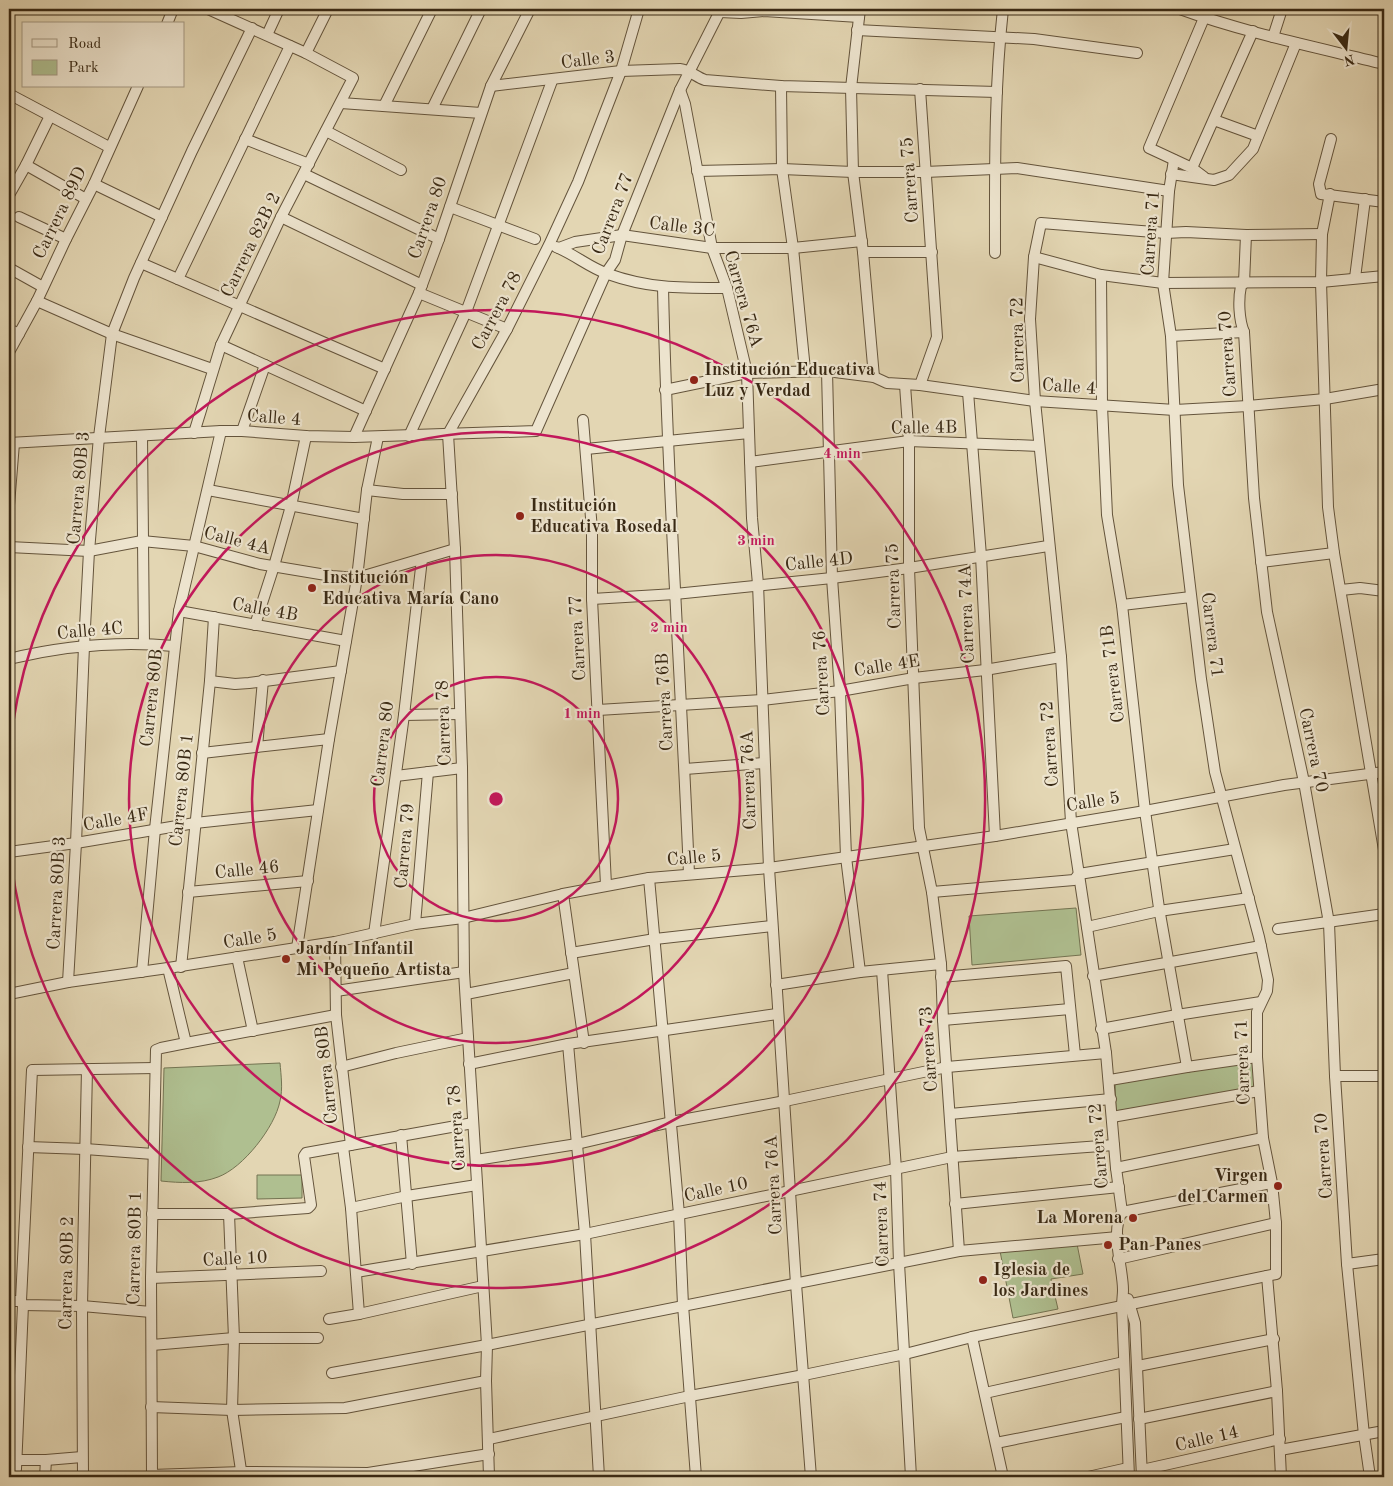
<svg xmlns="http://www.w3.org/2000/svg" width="1393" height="1486" viewBox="0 0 1393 1486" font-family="'Old Standard TT',serif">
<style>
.green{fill:#afbf90;stroke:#747452}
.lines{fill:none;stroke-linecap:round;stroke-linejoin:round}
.minor-casing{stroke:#64543c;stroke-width:12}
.minor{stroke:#ede4ce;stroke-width:10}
.ring{fill:none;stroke:#c2185b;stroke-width:2.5}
.poi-dot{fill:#8f2418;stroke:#ede4ce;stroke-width:2}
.labels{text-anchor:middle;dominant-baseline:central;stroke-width:4.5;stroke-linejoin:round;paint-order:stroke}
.street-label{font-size:18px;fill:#392914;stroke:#ede4ce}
.poi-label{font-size:18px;font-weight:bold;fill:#392914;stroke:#ede4ce;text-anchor:start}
.centre{fill:#c2185b;stroke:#ede4ce;stroke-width:2.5}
.ring-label{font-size:15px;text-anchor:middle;font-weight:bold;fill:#c2185b;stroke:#ede4ce;stroke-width:4.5;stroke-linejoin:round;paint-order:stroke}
</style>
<rect width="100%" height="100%" fill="#e3d6b3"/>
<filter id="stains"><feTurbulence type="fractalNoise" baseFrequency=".004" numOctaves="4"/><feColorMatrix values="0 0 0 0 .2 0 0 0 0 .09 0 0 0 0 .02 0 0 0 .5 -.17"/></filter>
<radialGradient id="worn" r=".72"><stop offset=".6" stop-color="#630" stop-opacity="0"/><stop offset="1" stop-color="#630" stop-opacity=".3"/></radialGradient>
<g class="green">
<path d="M1076 908 1081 955 972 965 969 916Z"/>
<path d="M1255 1060 1256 1088 1116 1111 1115 1081Z"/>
<path d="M280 1063C281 1075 283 1089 280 1101 275 1127 243 1168 218 1177 200 1184 180 1183 161 1181L164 1068Z"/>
<path d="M257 1175H302V1198L257 1199Z"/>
<path d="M1077 1244 1083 1274 1051 1279 1058 1309 1013 1318 1000 1251Z"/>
</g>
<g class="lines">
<g class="minor-casing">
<g id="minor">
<path d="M860 9 851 88 853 172 863 252 874 377"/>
<path d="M1180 9C1246 33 1316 47 1384 64"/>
<path d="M720 12 741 13 764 11 859 17"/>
<path d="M1204 18 1149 148 1192 168 1204 177"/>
<path d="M167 24 173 9"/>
<path d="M857 30 1034 39 1137 53"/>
<path d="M267 35 279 9"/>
<path d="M1273 37 1282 9"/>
<path d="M306 53 328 9"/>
<path d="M491 86 621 71 680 69C690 70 696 77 705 80L781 86 997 92"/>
<path d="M781 86 782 169 793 248 805 370"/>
<path d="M680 90 685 104 712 248 727 288 747 373 752 518 758 584 769 868 796 1284 811 1477"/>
<path d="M9 94 109 147"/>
<path d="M341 103 481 113"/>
<path d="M384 106 432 9"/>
<path d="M432 109 481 9"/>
<path d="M1214 120 1258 136"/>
<path d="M326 131 401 170"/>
<path d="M245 139 309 164"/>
<path d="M1331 139 1319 184 1321 194 1384 202"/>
<path d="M26 165 86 199"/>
<path d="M1192 168 1253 31"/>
<path d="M697 171 782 169 853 172H925L1017 168 1169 191"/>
<path d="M304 174 439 239"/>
<path d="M1171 174 1214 180 1229 175 1253 149 1296 43"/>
<path d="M94 184 162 217"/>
<path d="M1330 194 1322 234 1321 282 1328 507 1334 553 1384 850"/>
<path d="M9 195 26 165 50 116"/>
<path d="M450 207 535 239"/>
<path d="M19 217 66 239"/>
<path d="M281 217 422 285"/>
<path d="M1246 235 1244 283 1241 286C1238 300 1239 320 1244 332L1254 498 1267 612 1304 782 1329 923 1335 1076 1347 1264 1364 1435 1370 1477"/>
<path d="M556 247C574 254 590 268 608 274 650 289 683 288 727 288"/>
<path d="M559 248 575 242 622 235 712 248H793L862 241"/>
<path d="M863 252H932"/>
<path d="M995 253C995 171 994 90 1003 9"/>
<path d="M1034 257 1101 275 1163 283 1321 282 1384 276"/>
<path d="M141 263 385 369"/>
<path d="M9 268 43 287"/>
<path d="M1101 275 1102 406 1107 515 1122 605 1145 811 1159 908 1187 1067"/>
<path d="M1355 278 1365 199"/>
<path d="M178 279 290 46"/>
<path d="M663 287C667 483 681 679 689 874"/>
<path d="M419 293 507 329"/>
<path d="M37 301 112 334 212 369"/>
<path d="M9 329 19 334"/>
<path d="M1171 336 1244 332"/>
<path d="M221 345 366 411"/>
<path d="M9 352 37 301 66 239 94 184 138 86"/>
<path d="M827 371 832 578 840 691 846 857 860 972"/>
<path d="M905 385 909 441V568L919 828 932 892 941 964 943 1020 959 1251"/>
<path d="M920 385 937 337 920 89"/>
<path d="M665 390 747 373 827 371 874 377 887 383 920 385 1035 401 1175 410 1248 406 1325 399 1384 389"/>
<path d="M968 392 981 556 995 836"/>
<path d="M583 420 592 530V599L606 885"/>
<path d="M242 431 265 365"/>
<path d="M194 433 221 345 281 217 353 78 306 53 208 9"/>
<path d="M142 436 144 644"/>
<path d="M409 436 466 312 552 81"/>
<path d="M354 437 419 293 439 239 491 86 530 9"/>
<path d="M9 443 221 431H242L306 436 354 437 536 431 606 273 615 260 622 235 680 90 721 9"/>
<path d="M586 449 749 433"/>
<path d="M750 462 909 441 1039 446"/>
<path d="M208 490 364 519"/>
<path d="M367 490 403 494H452"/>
<path d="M9 505 14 443"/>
<path d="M9 547 89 551 142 541 194 546 260 564 332 576 357 578 455 549"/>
<path d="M1261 562 1334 553"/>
<path d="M1341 590 1360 588 1384 591"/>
<path d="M592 599 675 594 832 578 909 568 1048 546"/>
<path d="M1122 605 1191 597"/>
<path d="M179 611 346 641"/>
<path d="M255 625 274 566 291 506 306 436"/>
<path d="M9 659C63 646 118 641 174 646"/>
<path d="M210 681 235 684 249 683 341 671"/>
<path d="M598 710 762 700 840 691 914 678 985 670 1061 657"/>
<path d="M404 715 460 714"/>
<path d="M257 747 263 680"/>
<path d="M202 753 329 739"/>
<path d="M685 769 764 763"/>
<path d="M396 776 462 768"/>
<path d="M9 852 76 843 195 823 318 810"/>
<path d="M649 878 679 1214 683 1305 696 1477"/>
<path d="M188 892 308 881"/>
<path d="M932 892 1074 880 1079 874 1235 849"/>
<path d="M563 894 584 1043"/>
<path d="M415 924 428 772"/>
<path d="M1087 927 1159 911 1249 898"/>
<path d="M1278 929 1384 914"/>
<path d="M374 934 404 715 422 559"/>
<path d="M335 942 336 1015 351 1145"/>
<path d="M297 948 329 739 357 578 367 490 378 437"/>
<path d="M571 953 655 939 772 926"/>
<path d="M237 957 253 1031"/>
<path d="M181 967 210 681 214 617"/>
<path d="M168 968 186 1043"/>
<path d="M882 970 896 1169 899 1263 911 1477"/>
<path d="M142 972 155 829 179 611 221 431"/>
<path d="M1093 976 1261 946"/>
<path d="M941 977 1066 966 1075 1055"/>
<path d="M68 982 76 843 84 646 89 551 99 437 112 334 134 278 192 151 252 28"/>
<path d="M776 985 860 972 941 964"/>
<path d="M336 991 464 972"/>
<path d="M9 994 68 982 168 968 335 942 415 924 463 918 563 894 649 878 769 868 995 836 1145 811 1284 785 1384 772"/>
<path d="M466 994 574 973"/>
<path d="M943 1020 1070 1009"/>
<path d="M1101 1029 1177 1015 1261 1002"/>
<path d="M568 1044 585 1234 599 1477"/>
<path d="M469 1064 568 1044 777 1014"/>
<path d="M341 1067 396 1053 468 1038"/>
<path d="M1335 1076H1384"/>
<path d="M1110 1080 1187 1067 1257 1057"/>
<path d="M950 1114 1111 1099"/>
<path d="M1112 1117 1259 1091"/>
<path d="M401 1135 412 1264"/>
<path d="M28 1147 85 1149 153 1154"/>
<path d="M343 1147 351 1208 359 1314"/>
<path d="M476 1160 577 1144 671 1122 785 1101 947 1067 1106 1053"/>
<path d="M1116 1168 1263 1138"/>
<path d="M955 1204 1119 1187"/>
<path d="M351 1208 407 1196 477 1185"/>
<path d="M1122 1212 1272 1183"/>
<path d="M152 1214H229L308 1208 311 1205 304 1156 306 1153 473 1123"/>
<path d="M229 1214 234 1338 232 1410 242 1477"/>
<path d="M1118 1259 1276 1223"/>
<path d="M1347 1264 1384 1259"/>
<path d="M356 1272 585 1234 952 1157 1114 1145"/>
<path d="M1267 1276 1277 1391 1281 1477"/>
<path d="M151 1278 321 1271"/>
<path d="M1128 1299 1135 1323 1142 1477"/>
<path d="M9 1301H21L23 1305 82 1306 151 1312"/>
<path d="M21 1301 32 1070 155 1068"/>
<path d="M329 1319 359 1314 483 1286"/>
<path d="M972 1337 1003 1477"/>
<path d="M152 1345 234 1338H318"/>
<path d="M1138 1366 1274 1339"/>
<path d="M332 1373 487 1345 959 1251 1118 1237"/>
<path d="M985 1393 1124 1362"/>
<path d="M151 1407 232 1410 345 1408 486 1381"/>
<path d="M1139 1419 1277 1391"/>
<path d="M489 1439 690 1396 804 1375 905 1354 972 1337 1276 1274V1223L1272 1183 1263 1138 1257 1057V1012L1267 991 1268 980 1259 937 1215 772 1201 679 1178 485 1171 336 1163 283 1169 191 1174 160"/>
<path d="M996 1443 1126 1417"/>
<path d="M1280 1450 1384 1431"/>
<path d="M16 1460H46L82 1457"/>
<path d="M9 1469H16L23 1305"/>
<path d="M1142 1470 1280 1439"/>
<path d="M151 1475 242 1472 368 1473 489 1454"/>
<path d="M45 1477 46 1460"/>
<path d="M83 1477 82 1306 87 1069"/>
<path d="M152 1477 151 1278 156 1050 161 1048 186 1043 336 1015"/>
<path d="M489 1477 486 1381 487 1345 464 972 462 768 455 549 448 434 507 329 549 245 578 182 621 71 639 9"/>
<path d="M1088 1477 1128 1468"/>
<path d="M1129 1477 1122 1306C1122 1301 1123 1295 1123 1290 1123 1267 1110 1232 1122 1212L1116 1168 1106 1053 1071 822 1061 657 1035 401 1030 319 1034 257 1041 223 1166 233 1186 232 1246 235 1322 234"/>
</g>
</g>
<use href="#minor" class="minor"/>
</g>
<g class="ring">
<circle cx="496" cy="799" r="122"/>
<circle cx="496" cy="799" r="244"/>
<circle cx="496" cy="799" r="367"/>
<path d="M9 756A489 489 0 1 1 9 842"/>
</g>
<g class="poi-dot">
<circle cx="694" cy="380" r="5"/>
<circle cx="520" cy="516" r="5"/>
<circle cx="312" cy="588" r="5"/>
<circle cx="286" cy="959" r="5"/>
<circle cx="1278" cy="1186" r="5"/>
<circle cx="1133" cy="1218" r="5"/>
<circle cx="1108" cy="1245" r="5"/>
<circle cx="983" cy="1280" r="5"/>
</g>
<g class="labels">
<g class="street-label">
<text transform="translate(588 60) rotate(-7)">Calle 3</text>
<text transform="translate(910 180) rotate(-94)">Carrera 75</text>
<text transform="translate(60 213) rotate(-64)">Carrera 89D</text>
<text transform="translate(613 214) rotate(-69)">Carrera 77</text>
<text transform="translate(428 218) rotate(-71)">Carrera 80</text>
<text transform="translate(682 227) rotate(7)">Calle 3C</text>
<text transform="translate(1151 233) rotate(-86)">Carrera 71</text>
<text transform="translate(251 245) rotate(-64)">Carrera 82B 2</text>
<text transform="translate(743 299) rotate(74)">Carrera 76A</text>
<text transform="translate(497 311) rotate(-62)">Carrera 78</text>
<text transform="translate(1018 340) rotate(-91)">Carrera 72</text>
<text transform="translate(1228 354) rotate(-94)">Carrera 70</text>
<text transform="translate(1069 387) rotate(4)">Calle 4</text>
<text transform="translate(274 418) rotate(4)">Calle 4</text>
<text transform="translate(924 428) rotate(-1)">Calle 4B</text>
<text transform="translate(79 488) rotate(-85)">Carrera 80B 3</text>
<text transform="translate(237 541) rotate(14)">Calle 4A</text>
<text transform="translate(819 562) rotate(-6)">Calle 4D</text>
<text transform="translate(894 586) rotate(-92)">Carrera 75</text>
<text transform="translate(265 610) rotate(10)">Calle 4B</text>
<text transform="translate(967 614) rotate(-92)">Carrera 74A</text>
<text transform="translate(90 631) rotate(-5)">Calle 4C</text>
<text transform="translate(1212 635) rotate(83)">Carrera 71</text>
<text transform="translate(578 638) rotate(-93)">Carrera 77</text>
<text transform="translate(887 666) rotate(-9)">Calle 4E</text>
<text transform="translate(822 673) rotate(-93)">Carrera 76</text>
<text transform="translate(1113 674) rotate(-97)">Carrera 71B</text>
<text transform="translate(152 698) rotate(-84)">Carrera 80B</text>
<text transform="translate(665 702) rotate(-93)">Carrera 76B</text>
<text transform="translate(444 723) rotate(-92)">Carrera 78</text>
<text transform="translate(383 744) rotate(-83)">Carrera 80</text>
<text transform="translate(1050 744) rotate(-94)">Carrera 72</text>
<text transform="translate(1313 750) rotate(78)">Carrera 70</text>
<text transform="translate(749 780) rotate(-92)">Carrera 76A</text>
<text transform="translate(182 790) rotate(-84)">Carrera 80B 1</text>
<text transform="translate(1093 802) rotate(-9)">Calle 5</text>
<text transform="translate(116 820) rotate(-10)">Calle 4F</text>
<text transform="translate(405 846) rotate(-85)">Carrera 79</text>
<text transform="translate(694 858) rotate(-5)">Calle 5</text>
<text transform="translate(247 870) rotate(-6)">Calle 46</text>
<text transform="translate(57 893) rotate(-87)">Carrera 80B 3</text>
<text transform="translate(250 939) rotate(-9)">Calle 5</text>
<text transform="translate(929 1049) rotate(-94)">Carrera 73</text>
<text transform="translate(1243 1062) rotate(-92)">Carrera 71</text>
<text transform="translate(327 1075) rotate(-96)">Carrera 80B</text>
<text transform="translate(457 1128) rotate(-94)">Carrera 78</text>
<text transform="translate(1099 1146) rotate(-95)">Carrera 72</text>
<text transform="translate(1324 1156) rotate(-94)">Carrera 70</text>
<text transform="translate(774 1185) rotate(-93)">Carrera 76A</text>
<text transform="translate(716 1190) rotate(-12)">Calle 10</text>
<text transform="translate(882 1224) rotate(-92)">Carrera 74</text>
<text transform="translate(135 1248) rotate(-89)">Carrera 80B 1</text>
<text transform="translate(235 1259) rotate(-3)">Calle 10</text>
<text transform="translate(67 1273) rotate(-89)">Carrera 80B 2</text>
<text transform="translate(1207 1439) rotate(-13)">Calle 14</text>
</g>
<g class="poi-label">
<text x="704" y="370">Institución Educativa<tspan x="704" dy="21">Luz y Verdad</tspan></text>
<text x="530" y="506">Institución<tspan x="530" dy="21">Educativa Rosedal</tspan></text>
<text x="322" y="578">Institución<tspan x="322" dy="21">Educativa María Cano</tspan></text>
<text x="296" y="949">Jardín Infantil<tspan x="296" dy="21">Mi Pequeño Artista</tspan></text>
<text x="1268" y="1176" text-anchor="end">Virgen<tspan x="1268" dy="21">del Carmen</tspan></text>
<text x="1123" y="1218" text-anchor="end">La Morena</text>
<text x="1118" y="1245">Pan Panes</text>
<text x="993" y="1270">Iglesia de<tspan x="993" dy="21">los Jardines</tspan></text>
</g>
</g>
<circle cx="496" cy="799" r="8" class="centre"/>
<g class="ring-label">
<text x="842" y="458">4 min</text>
<text x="756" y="545">3 min</text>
<text x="669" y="632">2 min</text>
<text x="582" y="718">1 min</text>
</g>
<rect width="1393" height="1486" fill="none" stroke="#e3d6b3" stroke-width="30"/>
<rect x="10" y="10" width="1373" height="1466" fill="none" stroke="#392914" stroke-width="2.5"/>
<rect x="15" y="15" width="1363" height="1456" fill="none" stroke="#392914"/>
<rect x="22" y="22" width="162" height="65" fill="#ede4ce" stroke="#a59984"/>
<rect x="32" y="39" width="25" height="8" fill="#ede4ce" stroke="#a59984"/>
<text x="68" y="48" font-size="15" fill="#392914">Road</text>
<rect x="32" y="60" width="25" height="15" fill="#afbf90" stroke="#a59984"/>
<text x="68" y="72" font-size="15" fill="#392914">Park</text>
<g transform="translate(1346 48) rotate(164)" stroke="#ede4ce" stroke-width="4" paint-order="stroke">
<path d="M0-4L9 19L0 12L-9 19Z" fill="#392914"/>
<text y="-8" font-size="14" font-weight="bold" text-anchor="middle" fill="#392914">N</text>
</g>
<rect width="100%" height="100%" filter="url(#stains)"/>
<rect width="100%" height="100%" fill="url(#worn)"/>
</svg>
